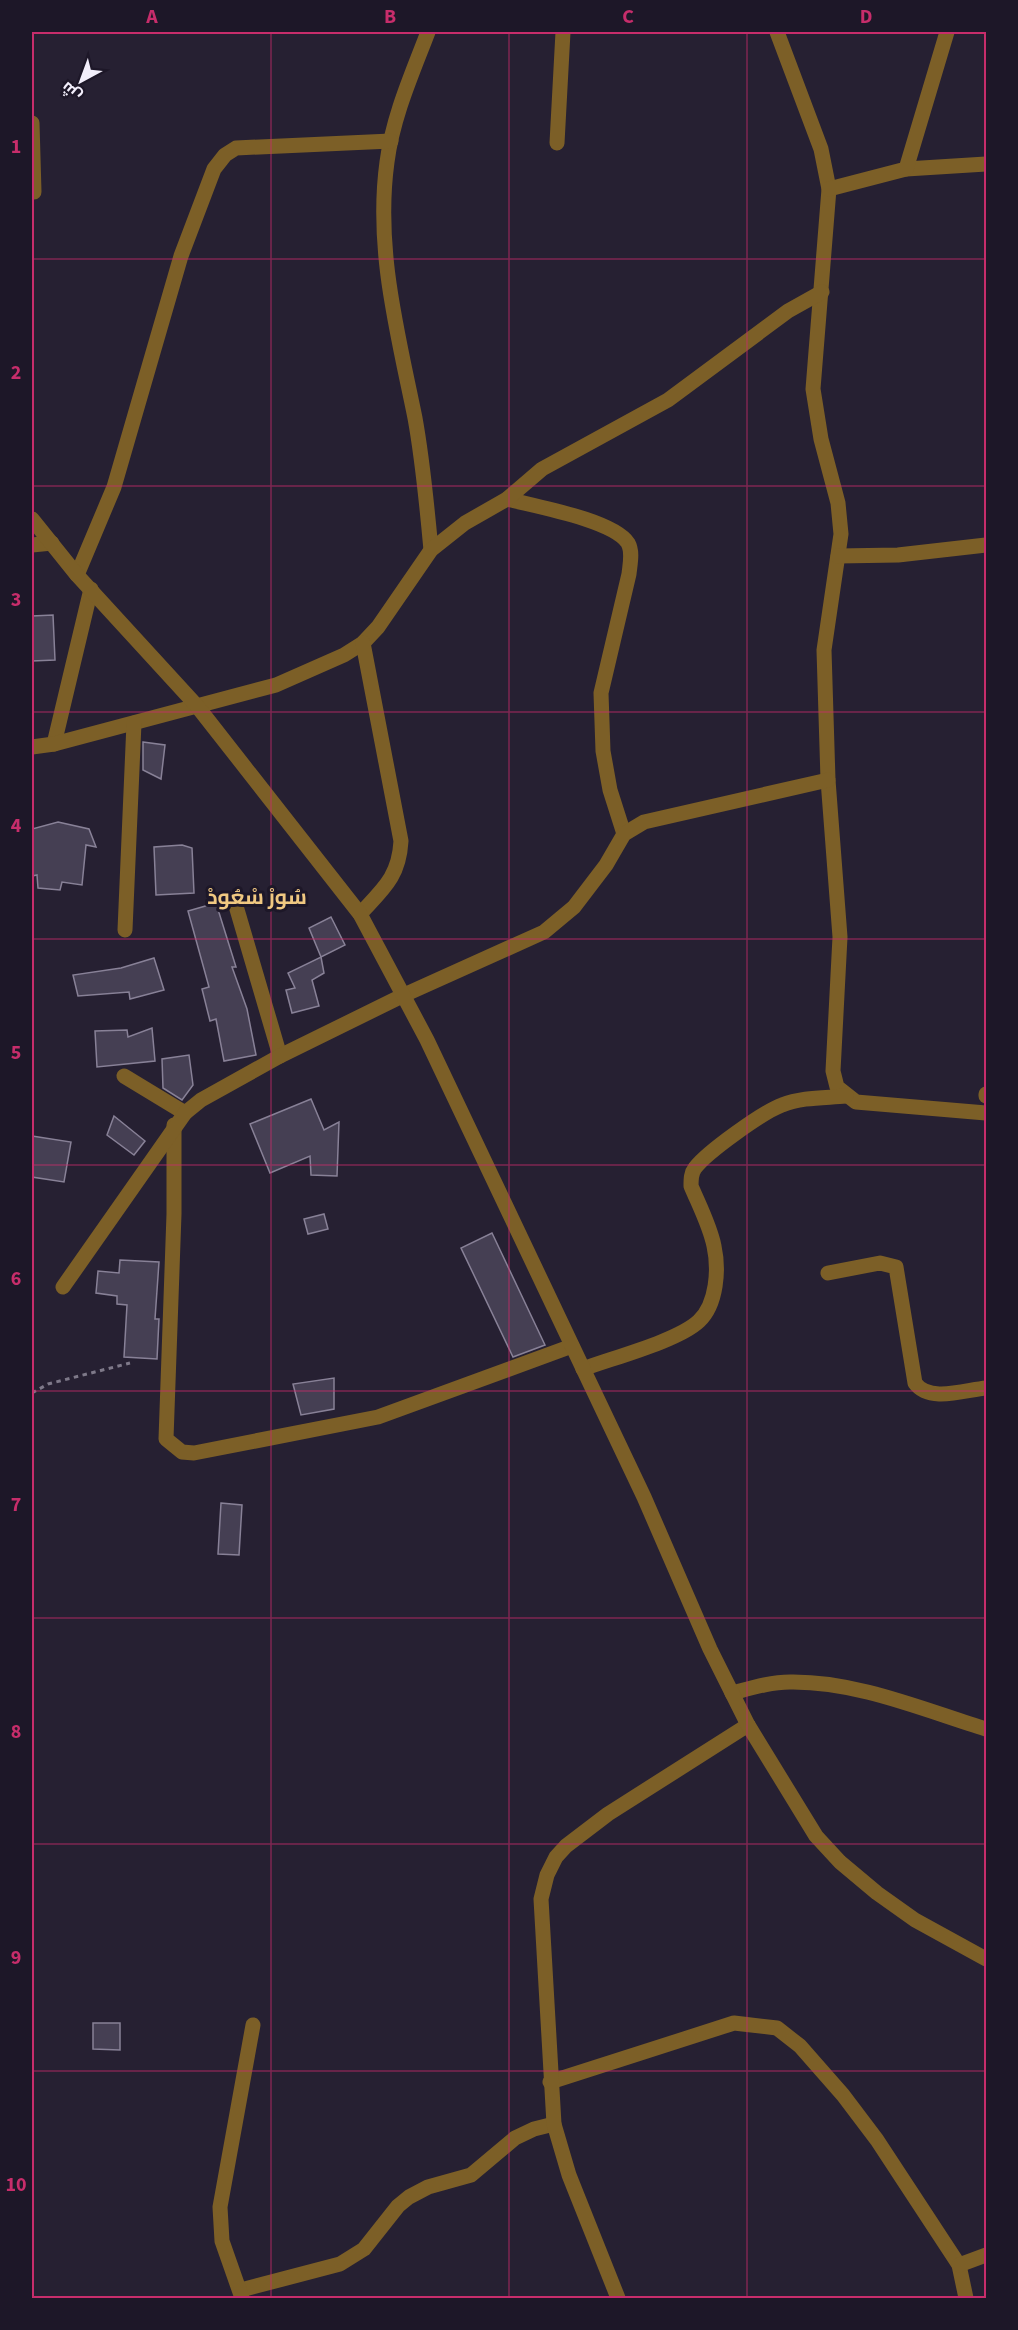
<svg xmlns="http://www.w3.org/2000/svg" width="1018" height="2330" viewBox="0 0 1018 2330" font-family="'Source Sans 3',Cairo,sans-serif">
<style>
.building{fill:#453f53;stroke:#888197;stroke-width:1.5}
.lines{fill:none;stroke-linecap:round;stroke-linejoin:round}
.path{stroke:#7e7989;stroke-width:3;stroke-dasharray:4.5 4.5;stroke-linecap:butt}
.minor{stroke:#7c5f27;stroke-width:15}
.tertiary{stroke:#7c5f27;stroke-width:15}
.grid{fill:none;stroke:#c72d6b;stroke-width:1.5;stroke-opacity:0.55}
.labels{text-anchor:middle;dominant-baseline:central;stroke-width:6;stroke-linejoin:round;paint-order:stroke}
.district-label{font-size:21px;font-weight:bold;fill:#f0c881;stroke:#1d1728}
.neatline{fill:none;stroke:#c72d6b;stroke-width:2}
.grid-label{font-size:20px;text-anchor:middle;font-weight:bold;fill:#c72d6b}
</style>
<rect width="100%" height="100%" fill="#262032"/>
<g class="building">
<path d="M53 615 55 660 32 661V616Z"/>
<path d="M143 742 165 745 161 779 143 770Z"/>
<path d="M58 822 89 829 96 847 86 845 82 885 62 882 60 890 38 888 37 875 32 876V829Z"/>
<path d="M182 845 192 848 194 893 156 895 154 847Z"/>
<path d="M216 903 236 967H232L247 1009 256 1055 224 1061 216 1019 210 1021 202 989 209 987 188 911Z"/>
<path d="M331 917 345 945 321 957 309 928Z"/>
<path d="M321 957 324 973 312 980 319 1006 292 1013 286 990 295 988 288 973Z"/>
<path d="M154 958 164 990 130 999 129 992 78 996 73 975 121 968Z"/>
<path d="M152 1028 155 1061 97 1067 95 1031 127 1030 128 1037Z"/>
<path d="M189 1055 193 1085 182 1100 163 1088 162 1059Z"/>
<path d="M311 1099 324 1130 339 1122 337 1176 311 1175 310 1156 270 1173 250 1124Z"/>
<path d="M114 1116 145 1141 134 1155 107 1135Z"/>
<path d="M32 1136 71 1142 64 1182 32 1177Z"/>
<path d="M324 1214 328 1229 308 1234 304 1219Z"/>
<path d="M492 1233 545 1345 513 1357 461 1248Z"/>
<path d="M120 1260 159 1262 155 1319H159L157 1359 124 1357 127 1305 117 1304V1296L96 1293 98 1271 119 1273Z"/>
<path d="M334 1378V1409L301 1415 293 1384Z"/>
<path d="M221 1503 242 1505 239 1555 218 1554Z"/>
<path d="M93 2023H120V2050L93 2049Z"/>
</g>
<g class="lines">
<path class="path" d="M32 1393 48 1384 130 1363"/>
<g class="minor">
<path d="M428 32C412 74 393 116 387 162 375 249 398 334 415 418 423 462 427 506 431 550"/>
<path d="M777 32 821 149 829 189 813 389 821 439 838 503 841 534 824 650 828 780 840 937 833 1071 837 1087 856 1102 986 1113"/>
<path d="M32 123 34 192"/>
<path d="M557 143 563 32"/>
<path d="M906 169 986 164"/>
<path d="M829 189 906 169 947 32"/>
<path d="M507 499C534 506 613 520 628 543 633 552 630 564 629 574L601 693 603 751 610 790 624 834"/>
<path d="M32 545 52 543"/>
<path d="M838 556 898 555 986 545"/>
<path d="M77 575 114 487 181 256 214 169 225 155 236 148 391 141"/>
<path d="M54 744 91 589"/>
<path d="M32 747 54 744 276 685 344 655 363 643 378 627 431 550 465 523 507 499 542 469 668 400 788 311 822 292"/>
<path d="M236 906 280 1056"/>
<path d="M360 914C383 889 399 877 401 841L363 643"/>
<path d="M125 930 134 723"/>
<path d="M124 1076 185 1113"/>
<path d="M986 1094V1096"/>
<path d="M174 1125V1214L166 1439 182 1452 194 1453 378 1417 572 1346"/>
<path d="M828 1273 880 1263 896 1267 915 1383C929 1403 965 1390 986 1388"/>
<path d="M63 1287 185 1113 201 1100 280 1056 404 995 544 932 574 907 606 865 624 834 644 822 828 780"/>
<path d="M583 1369C612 1358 678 1341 699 1321 717 1304 719 1269 714 1246 710 1226 699 1205 691 1186 691 1179 691 1173 695 1168 707 1152 763 1112 782 1105 802 1097 825 1098 846 1096"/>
<path d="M732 1693C751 1688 770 1682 790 1682 857 1681 924 1710 986 1729"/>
<path d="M550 2082 734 2023 777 2028 800 2046 843 2095 877 2140 959 2265 966 2298"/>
<path d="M959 2265 986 2255"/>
<path d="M241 2290 340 2264 364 2249 398 2206 409 2197 428 2187 471 2175 515 2138 534 2129 554 2124"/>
<path d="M242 2298 222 2241 220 2207 253 2025"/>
<path d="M618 2298 569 2175 554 2124 541 1899 547 1875 556 1857 566 1846 608 1814 748 1725"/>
</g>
<path class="tertiary" d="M32 519 77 575 197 706 360 914 427 1040 644 1497 710 1649 748 1725 816 1836 840 1862 877 1893 915 1920 986 1959"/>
</g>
<path class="grid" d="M271 32V2298M509 32V2298M747 32V2298M32 259H986M32 486H986M32 712H986M32 939H986M32 1165H986M32 1391H986M32 1618H986M32 1844H986M32 2071H986"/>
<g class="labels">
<g class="district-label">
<text x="257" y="897">سُورْ سْعُودْ</text>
</g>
</g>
<rect width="1018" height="2330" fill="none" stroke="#1d1728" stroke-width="66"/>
<g transform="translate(81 81) rotate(221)" stroke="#1d1728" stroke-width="4.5" paint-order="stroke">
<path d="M0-4.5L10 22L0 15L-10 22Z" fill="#f2eefb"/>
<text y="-9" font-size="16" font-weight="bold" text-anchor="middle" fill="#f2eefb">ش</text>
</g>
<rect x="33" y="33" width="952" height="2264" class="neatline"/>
<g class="grid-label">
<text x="152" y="23">A</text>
<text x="390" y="23">B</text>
<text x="628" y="23">C</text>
<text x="866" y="23">D</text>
<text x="16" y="153">1</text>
<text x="16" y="379">2</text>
<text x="16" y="606">3</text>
<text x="16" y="832">4</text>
<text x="16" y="1059">5</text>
<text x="16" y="1285">6</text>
<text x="16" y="1511">7</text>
<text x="16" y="1738">8</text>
<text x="16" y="1964">9</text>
<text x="16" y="2191">10</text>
</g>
</svg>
